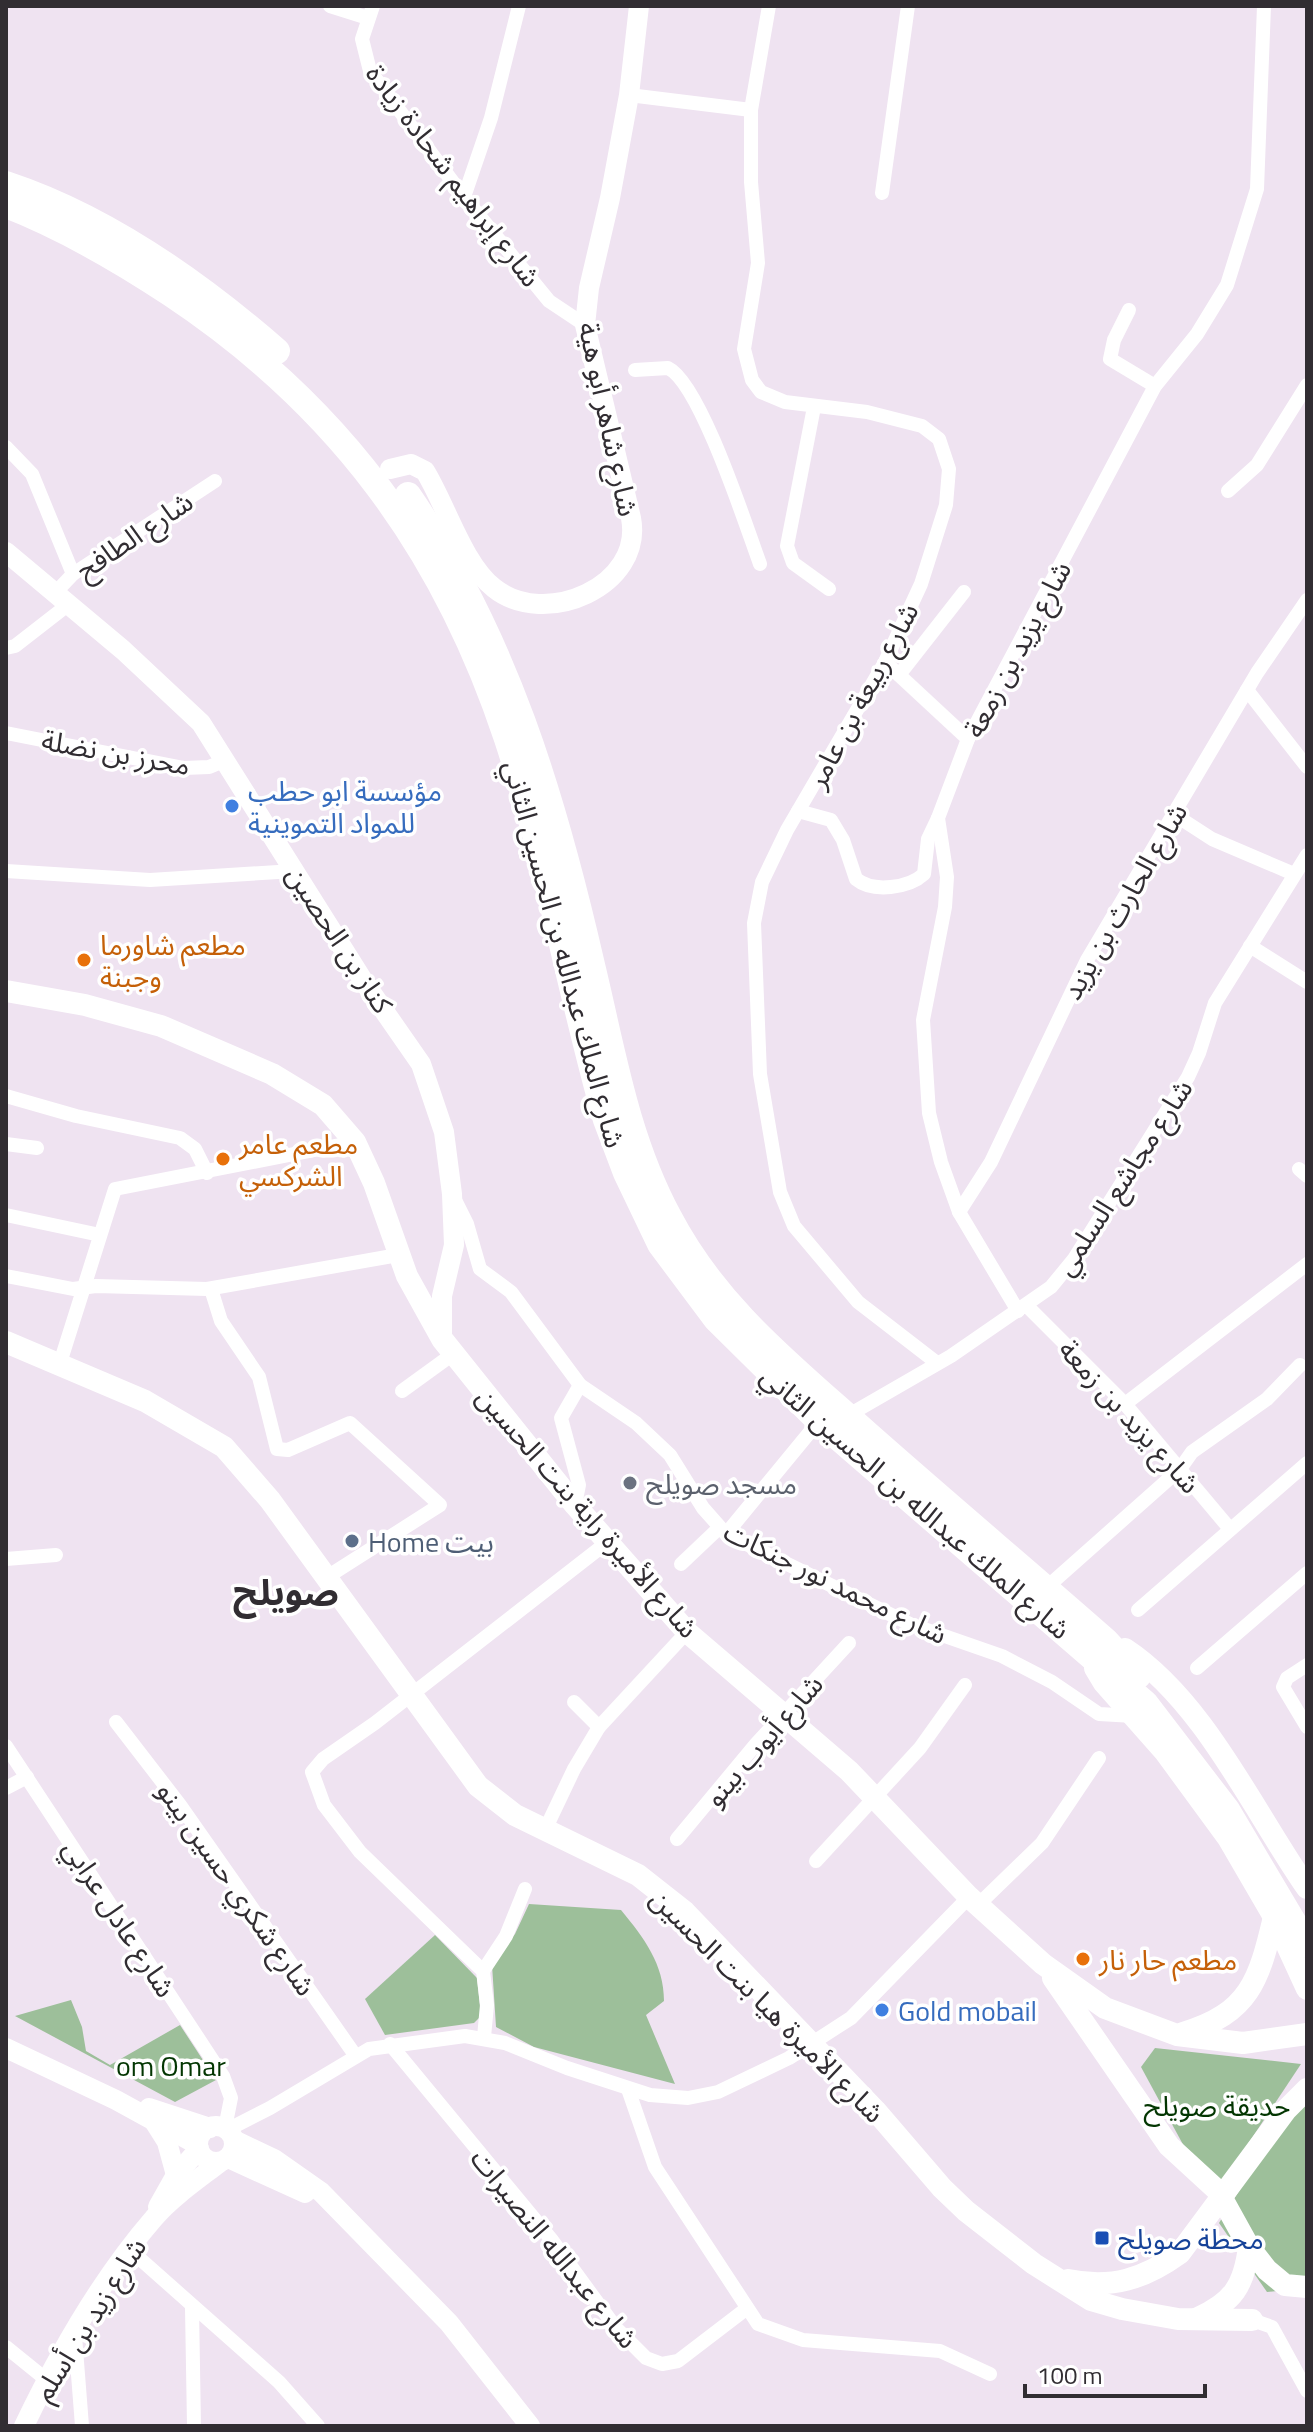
<svg xmlns="http://www.w3.org/2000/svg" width="1313" height="2432" viewBox="0 0 1313 2432" font-family="'Titillium Web','Noto Sans Arabic',sans-serif">
<style>
.green{fill:#9dbf9a}
.lines{fill:none;stroke-linecap:round;stroke-linejoin:round}
.street{stroke:#fff;stroke-width:14}
.secondary{stroke:#fff;stroke-width:20}
.primary{stroke:#fff;stroke-width:22}
.highway{stroke:#fff;stroke-width:26}
.shop-dot{fill:#3f7fe0;stroke:#fff;stroke-width:3}
.food-dot{fill:#e8710a;stroke:#fff;stroke-width:3}
.worship-dot{fill:#6b7280;stroke:#fff;stroke-width:3}
.service-dot{fill:#5c6f8a;stroke:#fff;stroke-width:3}
.transit-dot{fill:#1a4fb4;stroke:#fff;stroke-width:3}
.labels{text-anchor:middle;dominant-baseline:central;stroke-width:7;stroke-linejoin:round;paint-order:stroke}
.street-label{font-size:28px;fill:#312d32;stroke:#fff}
.shop-label{font-size:28px;fill:#366cbe;stroke:#fff;text-anchor:start}
.food-label{font-size:28px;fill:#c56008;stroke:#fff;text-anchor:start}
.worship-label{font-size:28px;fill:#5b616d;stroke:#fff;text-anchor:start}
.service-label{font-size:28px;fill:#4e5e75;stroke:#fff;text-anchor:start}
.park-label{font-size:28px;fill:#033602;stroke:#fff}
.transit-label{font-size:28px;fill:#164399;stroke:#fff;text-anchor:start}
.district-label{font-size:36px;font-weight:bold;fill:#312d32;stroke:#fff}
</style>
<rect width="100%" height="100%" fill="#efe3f1"/>
<g class="green">
<path d="M529 1904 621 1910C644 1938 664 1964 664 2001L646 2015 675 2084 534 2047 496 2027 492 1965 515 1934Z"/>
<path d="M435 1935 477 1978 481 2016 474 2023 385 2035 365 1999Z"/>
<path d="M71 2000 82 2027 86 2051 110 2065 180 2025 216 2080 175 2102 15 2016Z"/>
<path d="M1155 2048 1301 2064 1212 2198 1141 2067Z"/>
<path d="M1307 2098V2288L1267 2292 1219 2223 1272 2138Z"/>
</g>
<g class="lines">
<g class="street">
<path d="M330 6 368 18"/>
<path d="M373 6 362 39 370 71 464 197 549 301 585 325"/>
<path d="M769 6 751 110V182L758 263 744 349 752 380 761 392 785 402 867 412 922 426 939 439 949 469 946 505 921 584 885 662 787 830 762 882 754 923 760 1074 780 1192 794 1226 858 1302 937 1363"/>
<path d="M629 95 751 110"/>
<path d="M882 193 908 6"/>
<path d="M464 197 491 118 519 6"/>
<path d="M1129 310 1114 340 1110 359 1155 386"/>
<path d="M635 370 668 368C700 383 746 526 760 564"/>
<path d="M814 407 787 546 793 563 829 589"/>
<path d="M6 447 32 474 73 574"/>
<path d="M1228 491 1257 465 1307 385"/>
<path d="M56 592 73 574 215 481"/>
<path d="M6 648 15 646 69 604"/>
<path d="M885 662 968 739"/>
<path d="M899 675 964 592"/>
<path d="M1247 690 1307 767"/>
<path d="M6 733 184 768 209 767 226 760"/>
<path d="M798 811 831 820 843 840 856 879C873 893 909 888 924 874L928 839 938 818"/>
<path d="M1175 815 1212 839 1294 874"/>
<path d="M6 871 150 880 294 871"/>
<path d="M1250 946 1307 982"/>
<path d="M6 1096 76 1116 180 1138 195 1149 207 1173"/>
<path d="M6 1144 37 1148"/>
<path d="M1299 1169 1307 1176"/>
<path d="M454 1198 467 1224 480 1269 511 1292 580 1385 636 1423 670 1455 703 1508 726 1534 910 1624 1002 1656 1052 1682 1099 1714 1134 1716"/>
<path d="M959 1212 991 1162 1087 960 1257 673 1307 600"/>
<path d="M6 1215 100 1235"/>
<path d="M6 1276 73 1289 96 1286 207 1289 398 1255"/>
<path d="M211 1289 221 1321 259 1377 277 1449 288 1450 350 1423 440 1505 327 1577"/>
<path d="M1027 1306 1125 1404 1230 1529"/>
<path d="M1018 1311 959 1212 941 1162 929 1113 923 1020 945 907 947 877 938 818 968 739 1155 386 1197 334 1227 285 1257 189 1264 6"/>
<path d="M60 1363 115 1189 355 1142"/>
<path d="M402 1391 453 1354"/>
<path d="M1125 1404 1307 1264"/>
<path d="M847 1416 951 1356 1051 1287 1074 1259 1188 1077 1199 1053 1215 1003 1307 855"/>
<path d="M575 1505 579 1485 561 1418 580 1385"/>
<path d="M726 1534 819 1421"/>
<path d="M6 1559 56 1555"/>
<path d="M681 1564 719 1528"/>
<path d="M1046 1588 1180 1469 1192 1452 1267 1399 1300 1365"/>
<path d="M1138 1610 1307 1463"/>
<path d="M1307 1665 1287 1678 1283 1687 1307 1727"/>
<path d="M1197 1668 1307 1573"/>
<path d="M574 1702 599 1727"/>
<path d="M116 1722 180 1805 355 2055"/>
<path d="M6 1746 223 2076 231 2098 225 2128"/>
<path d="M6 1788 27 1777"/>
<path d="M545 1830 574 1769 599 1727 687 1632"/>
<path d="M677 1839 756 1744 849 1643"/>
<path d="M816 1861 920 1748 965 1685"/>
<path d="M978 1905 1042 1843 1099 1758"/>
<path d="M483 1971 506 1936 525 1889"/>
<path d="M484 2037 487 2005 483 1971 360 1852 324 1805 312 1772 323 1759 375 1723 609 1541"/>
<path d="M390 2044 551 2239 616 2328 646 2358 662 2364 678 2361 746 2309"/>
<path d="M628 2089 655 2167 758 2324 803 2340 940 2351 990 2374"/>
<path d="M227 2130 270 2108 369 2049 465 2036 505 2043 567 2068 650 2095 688 2098 718 2092 789 2058 851 2018 969 1897"/>
<path d="M130 2250 279 2382 318 2426"/>
<path d="M192 2308 194 2426"/>
<path d="M1252 2320 1272 2327 1307 2391"/>
<path d="M75 2336 82 2426"/>
<path d="M6 2347 48 2381"/>
</g>
<g class="secondary">
<path d="M390 469 411 464 425 471C446 505 463 564 494 588 545 629 644 586 631 518L585 325 589 288 610 198 629 95 639 6"/>
<path d="M6 552 123 650 201 723 364 982 421 1064 444 1132 452 1194 454 1245 442 1296V1339"/>
<path d="M6 2048 116 2100 198 2145"/>
<path d="M149 2108 210 2128"/>
<path d="M155 2123 167 2142 176 2175"/>
<circle cx="216" cy="2144" r="18"/>
<path d="M234 2140 274 2159 321 2192 449 2323 530 2426"/>
<path d="M228 2158 305 2193"/>
<path d="M158 2207 176 2175 199 2149"/>
<path d="M24 2426C58 2355 102 2278 154 2218 171 2198 197 2180 219 2163"/>
</g>
<g class="primary">
<path d="M6 991 85 1005 161 1026 272 1074 323 1105 355 1142 374 1183 407 1276 442 1339 575 1505 687 1632 849 1771 969 1897 1043 1964 1105 2008 1177 2035 1243 2043 1307 2034"/>
<path d="M6 1342 145 1401 224 1447 270 1500 478 1786 515 1815 638 1875 685 1912 875 2110 942 2188 966 2211 1034 2264 1091 2300 1122 2309 1178 2319 1252 2320"/>
<path d="M1125 1649C1204 1701 1254 1812 1307 1888"/>
<path d="M1095 1668 1104 1683 1165 1752 1228 1838 1274 1917 1307 1989"/>
<path d="M1053 1978 1169 2146 1218 2191 1249 2247 1267 2270 1285 2285 1307 2287"/>
<path d="M1183 2033C1250 2013 1259 1980 1274 1917"/>
<path d="M1068 2280C1112 2289 1144 2279 1180 2253L1286 2110 1307 2089"/>
<path d="M1198 2318C1233 2302 1244 2286 1249 2247"/>
</g>
<g class="highway">
<path d="M6 184C106 217 199 283 277 351"/>
<path d="M6 205C65 228 118 259 171 294 338 405 444 549 507 739 548 864 570 994 606 1120L626 1173 660 1244 716 1319 819 1421 1145 1703 1227 1810 1307 1945"/>
<path d="M408 495C506 637 554 799 592 965 613 1052 626 1137 669 1217 714 1303 783 1359 854 1422 937 1496 1023 1568 1106 1641L1138 1676"/>
</g>
</g>
<g class="shop-dot">
<circle cx="232" cy="806" r="8"/>
<circle cx="882" cy="2010" r="8"/>
</g>
<g class="food-dot">
<circle cx="84" cy="960" r="8"/>
<circle cx="223" cy="1159" r="8"/>
<circle cx="1083" cy="1959" r="8"/>
</g>
<circle class="worship-dot" cx="630" cy="1483" r="8"/>
<circle class="service-dot" cx="352" cy="1541" r="8"/>
<rect class="transit-dot" x="1094" y="2230" width="16" height="16" rx="4"/>
<g class="labels">
<g class="street-label">
<text transform="translate(454 175) rotate(53)">شارع إبراهيم شحادة زيادة</text>
<text transform="translate(609 419) rotate(78)">شارع شاهر أبو هية</text>
<text transform="translate(134 535) rotate(-34)">شارع الطافح</text>
<text transform="translate(1017 649) rotate(-62)">شارع يزيد بن زمعة</text>
<text transform="translate(862 695) rotate(-62)">شارع ربيعة بن عامر</text>
<text transform="translate(116 752) rotate(10)">محرز بن نضلة</text>
<text transform="translate(1124 901) rotate(-60)">شارع الحارث بن يزيد</text>
<text transform="translate(340 939) rotate(57)">كناز بن الحصين</text>
<text transform="translate(565 954) rotate(75)">شارع الملك عبدالله بن الحسين الثاني</text>
<text transform="translate(1123 1177) rotate(-57)">شارع مجاشع السلمي</text>
<text transform="translate(1130 1416) rotate(48)">شارع يزيد بن زمعة</text>
<text transform="translate(916 1502) rotate(41)">شارع الملك عبدالله بن الحسين الثاني</text>
<text transform="translate(588 1512) rotate(49)">شارع الأميرة راية بنت الحسين</text>
<text transform="translate(836 1582) rotate(26)">شارع محمد نور جنكات</text>
<text transform="translate(763 1740) rotate(-49)">شارع أيوب بينو</text>
<text transform="translate(237 1888) rotate(55)">شارع شكري حسين بينو</text>
<text transform="translate(120 1918) rotate(57)">شارع عادل عرابي</text>
<text transform="translate(768 2005) rotate(45)">شارع الأميرة هيا بنت الحسين</text>
<text transform="translate(555 2248) rotate(51)">شارع عبدالله النصيرات</text>
<text transform="translate(89 2319) rotate(-58)">شارع زيد بن أسلم</text>
</g>
<g class="shop-label">
<text x="248" y="790">مؤسسة ابو حطب<tspan x="248" dy="32">للمواد التموينية</tspan></text>
<text x="898" y="2010">Gold mobail</text>
</g>
<g class="food-label">
<text x="100" y="944">مطعم شاورما<tspan x="100" dy="32">وجبنة</tspan></text>
<text x="239" y="1143">مطعم عامر<tspan x="239" dy="32">الشركسي</tspan></text>
<text x="1099" y="1959">مطعم حار نار</text>
</g>
<g class="worship-label">
<text x="646" y="1483">مسجد صويلح</text>
</g>
<g class="service-label">
<text x="368" y="1541">Home بيت</text>
</g>
<g class="park-label">
<text x="171" y="2065">om Omar</text>
<text x="1217" y="2105">حديقة صويلح</text>
</g>
<g class="transit-label">
<text x="1118" y="2238">محطة صويلح</text>
</g>
<g class="district-label">
<text x="286" y="1591">صويلح</text>
</g>
</g>
<rect width="1313" height="2432" fill="none" stroke="#312d32" stroke-width="16"/>
<path d="M1025 2384v12h180v-12" fill="none" stroke="#312d32" stroke-width="4"/>
<text x="1037" y="2384" font-size="24" fill="#312d32" stroke="#ffffff" stroke-width="6" paint-order="stroke">100 m</text>
</svg>
